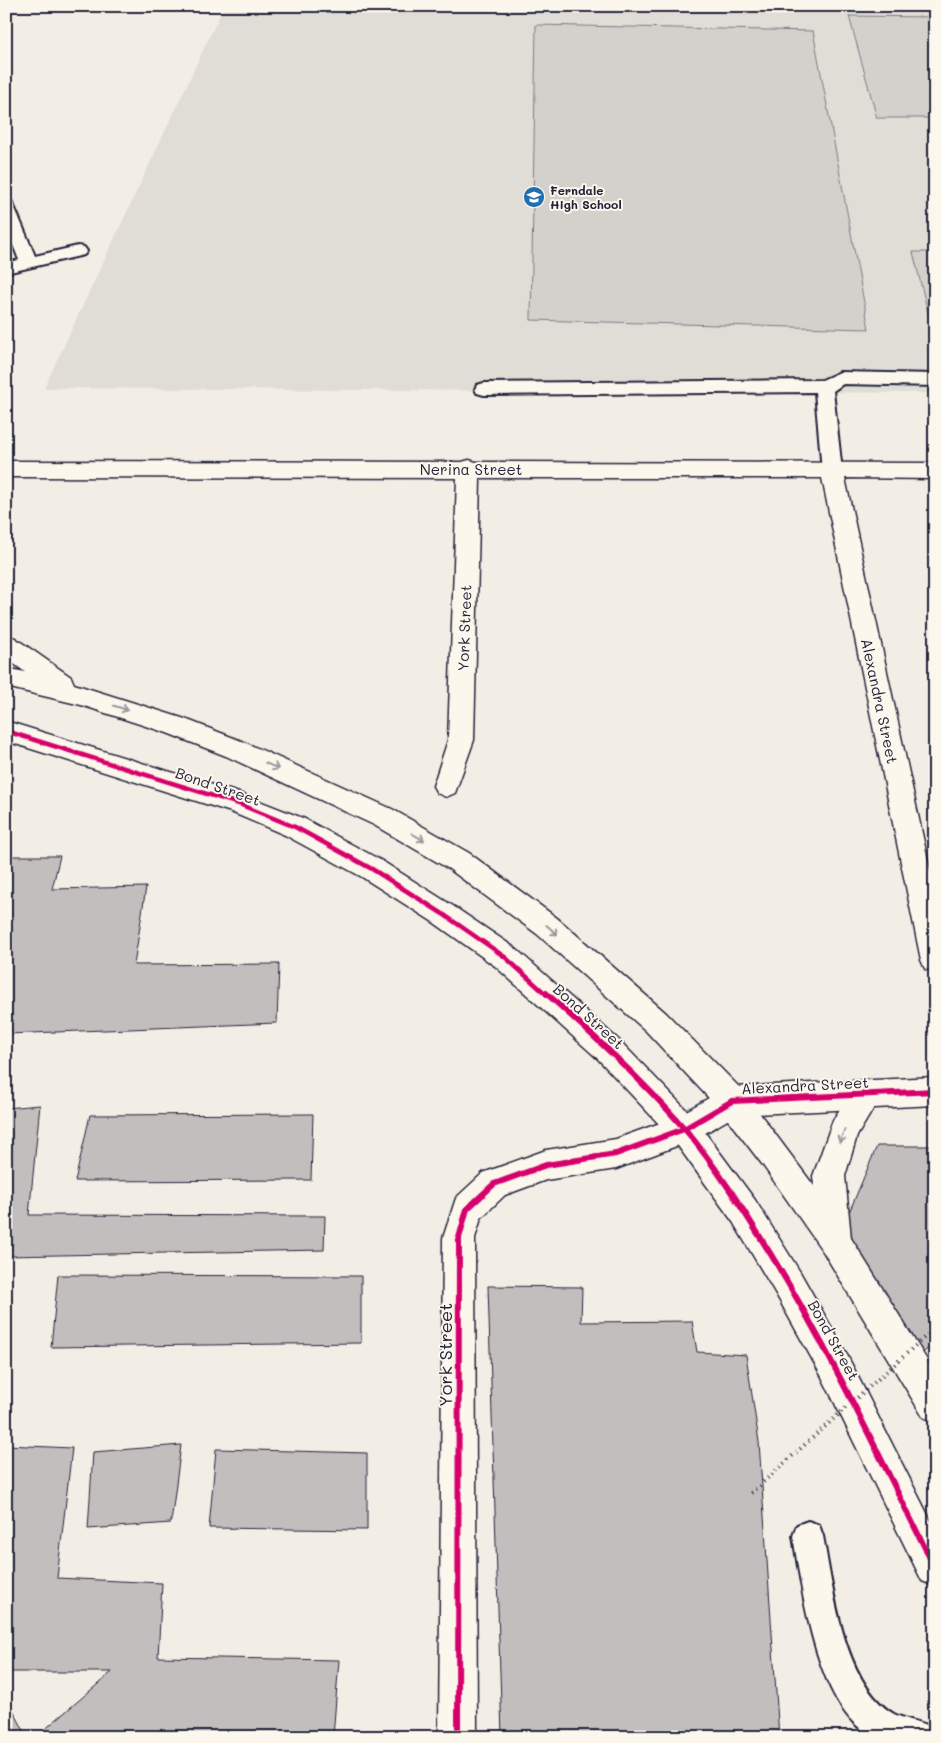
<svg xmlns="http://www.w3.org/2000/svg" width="941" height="1743" viewBox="0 0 941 1743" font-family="Mali,sans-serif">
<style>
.built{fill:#e0dcd6}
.green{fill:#d4d1cc;stroke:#7b7a84}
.building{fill:#c2bebe;stroke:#22223b}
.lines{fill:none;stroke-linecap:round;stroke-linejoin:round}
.service-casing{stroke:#22223b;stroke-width:4}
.minor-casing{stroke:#22223b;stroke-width:3}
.tertiary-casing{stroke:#22223b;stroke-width:3}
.service{fill:#fbf7ec;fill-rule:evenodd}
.minor{fill:#fbf7ec;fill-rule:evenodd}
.tertiary{fill:#fbf7ec;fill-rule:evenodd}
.path-bridge{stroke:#22223b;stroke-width:4;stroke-dasharray:1 4.5;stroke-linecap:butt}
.cycleway-far1-casing{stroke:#fbf7ec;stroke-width:8}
.cycleway-casing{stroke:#fbf7ec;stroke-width:9}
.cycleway-far1{stroke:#d6006c;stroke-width:4.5}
.cycleway{stroke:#d6006c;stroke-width:6}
.oneway{stroke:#99979c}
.labels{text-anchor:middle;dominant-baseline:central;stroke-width:4;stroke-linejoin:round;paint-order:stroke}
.far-poi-label{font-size:12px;font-weight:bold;fill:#22223b;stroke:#fbf7ec;text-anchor:start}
.street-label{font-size:15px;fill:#22223b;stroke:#fbf7ec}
.near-street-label{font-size:18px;fill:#22223b;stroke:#fbf7ec}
</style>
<rect width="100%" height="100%" fill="#f2eee5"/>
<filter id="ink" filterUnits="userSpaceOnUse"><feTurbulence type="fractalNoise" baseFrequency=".02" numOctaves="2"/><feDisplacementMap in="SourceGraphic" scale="10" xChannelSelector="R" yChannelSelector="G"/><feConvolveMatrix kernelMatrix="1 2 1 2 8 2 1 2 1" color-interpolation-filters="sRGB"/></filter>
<g filter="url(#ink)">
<path class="built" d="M224 6H935V393L44 388Z"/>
<g class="green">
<path d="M849 16 935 17V118H877Z"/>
<path d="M536 25 813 31 869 329 531 320Z"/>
<path d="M913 252H935V341Z"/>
</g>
<g class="building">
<path d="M6 856H60L52 889 146 887 134 965 279 964 277 1023 6 1034Z"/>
<path d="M40 1105 29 1215 325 1216 324 1250 6 1256V1108Z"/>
<path d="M313 1114 311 1180 75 1181 90 1115Z"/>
<path d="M877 1146H935V1343L920 1355 840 1234Z"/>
<path d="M58 1275 361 1276V1343L51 1347Z"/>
<path d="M488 1286 582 1287 581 1322 692 1321 697 1352 746 1355 759 1442 779 1737H502Z"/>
<path d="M6 1445 72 1448 57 1578 162 1583 158 1657 339 1660 333 1737H36L112 1672H6Z"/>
<path d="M181 1445 171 1523 88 1529 93 1452Z"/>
<path d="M216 1449 367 1453V1530L209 1528Z"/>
<path d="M6 1696 27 1737H6Z"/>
</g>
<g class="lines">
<g class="service-casing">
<g id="service">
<path d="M6 201 12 202 14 206 35 256 78 246 84 247 87 251 84 255 6 273V263L19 260 6 227Z"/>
<path d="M840 372 935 374V386L843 384 833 391 842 471 839 476 832 478 825 476 822 471 815 392 484 395 477 393 475 389 477 385 484 383 822 380Z"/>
<path d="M808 1521 819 1525 823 1536C833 1588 843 1684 894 1714 904 1719 917 1721 927 1725L931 1737H871C865 1732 858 1727 853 1722 814 1680 802 1591 793 1536L797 1525Z"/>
</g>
</g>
<g class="minor-casing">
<g id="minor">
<path d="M469 460 476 462 935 463V479L845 478 935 893V972L925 969 921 960 822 478H480L474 740 455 793 446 797 437 793 433 786 448 740 457 478 6 477V461L462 462Z"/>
<path d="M935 1077V1105L736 1115 695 1139 616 1169 546 1180 505 1195 481 1218 475 1238 477 1737H439L443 1238 456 1198 483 1173 546 1150 616 1139 674 1118 721 1091 732 1087Z"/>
</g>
</g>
<g class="tertiary-casing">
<g id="tertiary">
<path d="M6 635 15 638 71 677 74 684 185 719 244 742 392 809 469 853 557 918 666 1013 743 1091 814 1186 813 1176 833 1120 856 1084 867 1080 878 1084 882 1094 857 1136 845 1176 851 1238 935 1373V1422L923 1417 824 1253 762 1164 721 1111 646 1031 537 934 449 869 374 825 226 756 167 733 81 705 6 687V668L25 672 6 658Z"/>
<path d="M6 721 239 793 305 819 382 861 453 906 515 948 620 1041 695 1119 755 1200 800 1272 846 1353 935 1529V1586L922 1581 822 1377 776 1294 733 1222 673 1139 598 1059 495 966 433 922 362 877 285 835 231 812 6 741Z"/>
</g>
</g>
<use href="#service" class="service"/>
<use href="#minor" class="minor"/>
<use href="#tertiary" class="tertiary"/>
<path class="path-bridge" d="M751 1493 935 1328"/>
<g class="cycleway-far1-casing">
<path id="cycleway-far1" d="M6 731 239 804 295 827 372 869 443 914 505 957 547 995"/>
</g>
<g class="cycleway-casing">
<g id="cycleway">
<path d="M546 993C594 1036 642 1080 684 1128 716 1166 744 1211 770 1253 832 1354 882 1462 935 1568"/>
<path d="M458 1737 459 1238 467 1209 494 1184 546 1165 616 1154 684 1129 732 1101 935 1091"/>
</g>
</g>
<use href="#cycleway-far1" class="cycleway-far1"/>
<use href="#cycleway" class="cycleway"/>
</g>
<defs><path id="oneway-shaft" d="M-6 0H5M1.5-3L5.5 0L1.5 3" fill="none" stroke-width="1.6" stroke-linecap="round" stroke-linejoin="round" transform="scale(1.25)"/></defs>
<g class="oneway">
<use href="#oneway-shaft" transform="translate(121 708) rotate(17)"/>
<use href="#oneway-shaft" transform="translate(272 766) rotate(25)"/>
<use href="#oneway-shaft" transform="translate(418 837) rotate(30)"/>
<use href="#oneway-shaft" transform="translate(552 930) rotate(41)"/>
<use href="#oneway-shaft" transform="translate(842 1136) rotate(111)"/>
</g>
</g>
<defs>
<g id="school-disc" transform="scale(1.125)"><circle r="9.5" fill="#1f6fb2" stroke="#fbf7ec"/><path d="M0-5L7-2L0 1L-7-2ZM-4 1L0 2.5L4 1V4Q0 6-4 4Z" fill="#fff"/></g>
</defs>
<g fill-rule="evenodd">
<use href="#school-disc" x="534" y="197"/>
</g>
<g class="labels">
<g class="far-poi-label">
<text x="550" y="190">Ferndale<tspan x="550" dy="14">High School</tspan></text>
</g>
<g class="street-label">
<text x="471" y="469">Nerina Street</text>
<text transform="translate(464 628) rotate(-88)">York Street</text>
<text transform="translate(880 701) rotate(78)">Alexandra Street</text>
<text transform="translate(218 786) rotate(19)">Bond Street</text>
<text transform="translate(589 1016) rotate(42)">Bond Street</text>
<text transform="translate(805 1085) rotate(-3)">Alexandra Street</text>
<text transform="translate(834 1340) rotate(61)">Bond Street</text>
</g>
<g class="near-street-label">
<text transform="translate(445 1355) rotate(-90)">York Street</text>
</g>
</g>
<rect width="941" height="1743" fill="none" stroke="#fbf7ec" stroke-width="25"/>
<rect x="12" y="12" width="916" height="1718" fill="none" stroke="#22223b" stroke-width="2" filter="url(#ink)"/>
</svg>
